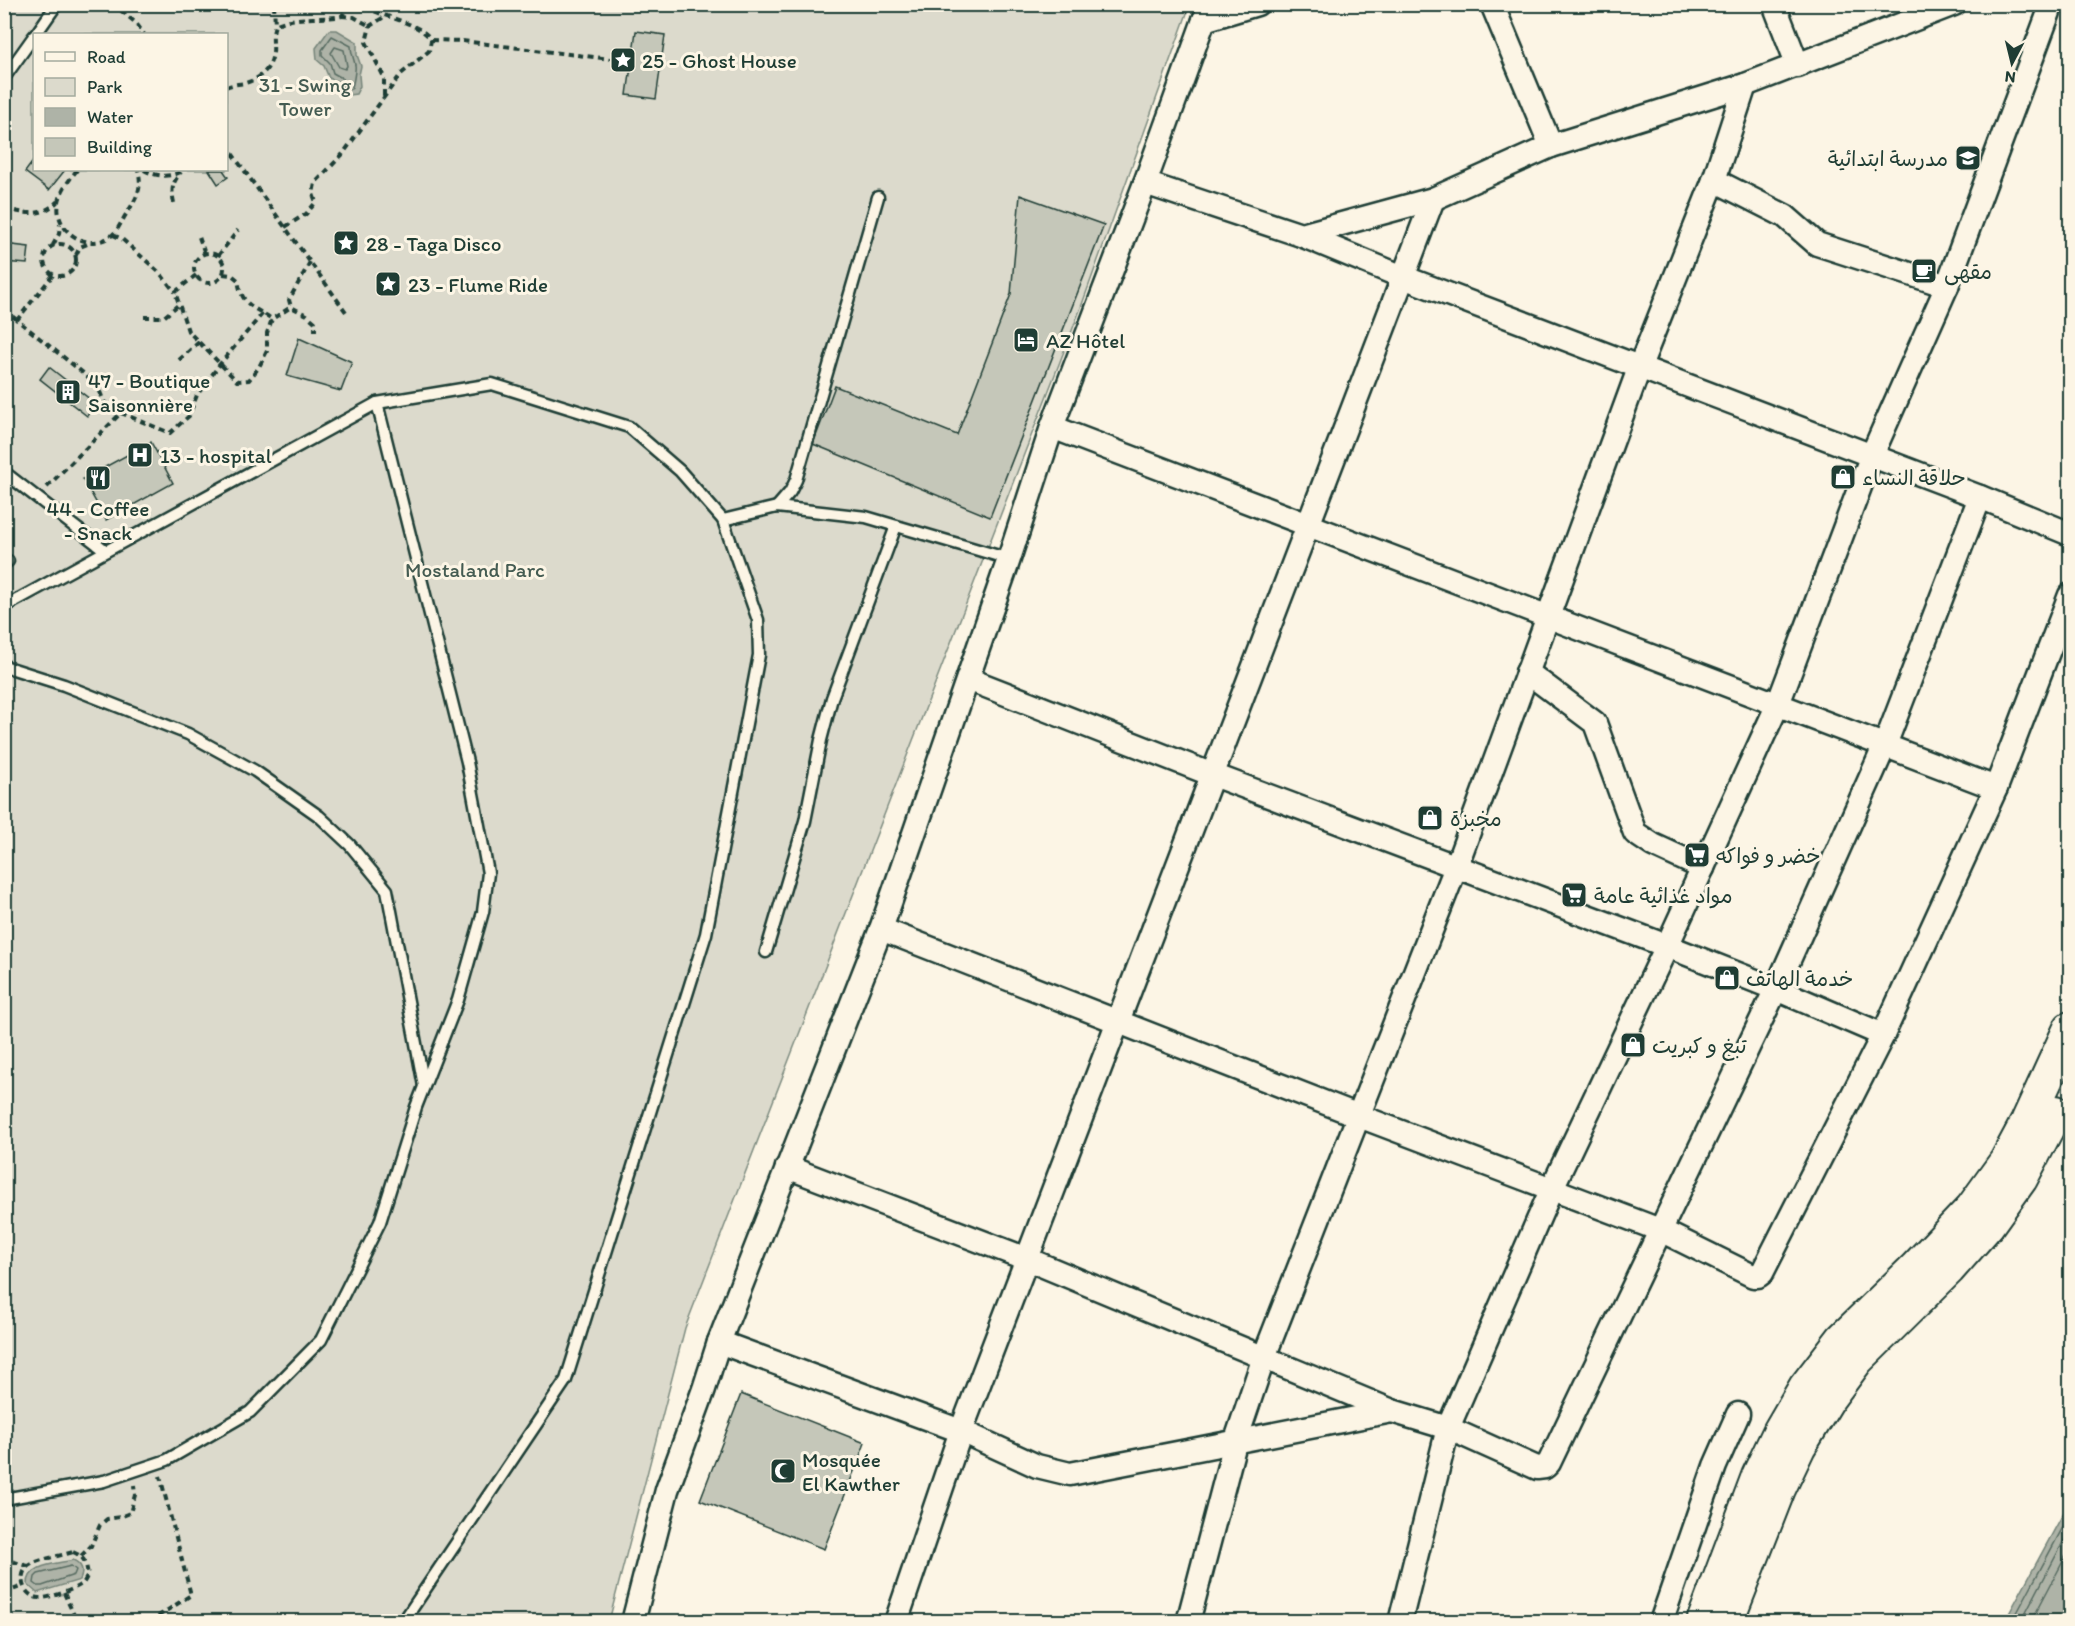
<svg xmlns="http://www.w3.org/2000/svg" width="2075" height="1626" viewBox="0 0 2075 1626" font-family="Itim,'Playpen Sans Arabic',sans-serif">
<style>
.green{fill:#dcdacc;stroke:#7e8c80;stroke-width:1.5;fill-rule:evenodd}
.water{fill:#aeb3a7;stroke:#758479;stroke-width:1.5}
.lines{fill:none;stroke-linecap:round;stroke-linejoin:round}
.shore{stroke:#586c62;stroke-width:1.5}
.building{fill:#c5c7b9;stroke:#1f3d34;stroke-width:1.5}
.lane-casing{stroke:#1f3d34;stroke-width:15}
.street-casing{stroke:#1f3d34;stroke-width:27}
.secondary-casing{stroke:#1f3d34;stroke-width:36}
.path{stroke:#1f3d34;stroke-width:4;stroke-dasharray:6 4.5;stroke-linecap:butt}
.lane{stroke:#fcf5e5;stroke-width:10}
.street{stroke:#fcf5e5;stroke-width:22}
.secondary{stroke:#fcf5e5;stroke-width:32}
.labels{text-anchor:middle;dominant-baseline:central;stroke-width:6;stroke-linejoin:round;paint-order:stroke}
.poi-label{font-size:21px;fill:#1f3d34;stroke:#fcf5e5;text-anchor:start}
.park-label{font-size:21px;fill:#455c52;stroke:#fcf5e5}
</style>
<rect width="100%" height="100%" fill="#fcf5e5"/>
<filter id="ink" filterUnits="userSpaceOnUse"><feTurbulence type="fractalNoise" baseFrequency=".0167" numOctaves="2"/><feDisplacementMap in="SourceGraphic" scale="12" xChannelSelector="R" yChannelSelector="G"/><feConvolveMatrix kernelMatrix="1 2 1 2 8 2 1 2 1" color-interpolation-filters="sRGB"/></filter>
<g filter="url(#ink)">
<path class="green" d="M5 5H1190L1080 310 685 1328 609 1621 5 1622ZM34 34H226V170H34Z"/>
<g class="water">
<path d="M329 30H337L357 42V55L361 66 359 75 360 86 356 94C341 97 344 91 338 82 337 81 331 79 329 78L324 66 317 60 316 48Z"/>
<path d="M2070 1501V1621H2005Z"/>
<path d="M73 1560C82 1564 84 1571 80 1580L37 1593 28 1585C27 1564 57 1564 73 1560Z"/>
</g>
<g class="lines">
<g class="shore">
<path d="M332 36 351 46C351 54 354 58 355 65 356 68 353 87 351 89L347 87 342 78 333 73 330 63 322 55V50Z"/>
<path d="M335 47 344 50 347 66 345 69 339 67 331 53Z"/>
<path d="M71 1566 76 1570 74 1575 42 1586H38L34 1583 35 1577 38 1574Z"/>
<path d="M2012 1622 2070 1514"/>
<path d="M2021 1622 2070 1529"/>
<path d="M2031 1622 2070 1548"/>
</g>
</g>
<g class="building">
<path d="M636 31 665 35 656 99 627 95Z"/>
<path d="M34 160V170H65L49 190 25 172Z"/>
<path d="M209 170H223L228 177 218 184Z"/>
<path d="M1020 195 1104 225 990 517 813 444 835 386 957 435 1011 294Z"/>
<path d="M4 244 29 247 27 264 4 262Z"/>
<path d="M299 338 352 362 341 391 287 376Z"/>
<path d="M49 367 96 404 87 416 40 379Z"/>
<path d="M151 442 173 483 106 520 83 479Z"/>
<path d="M741 1394 865 1443 824 1549 700 1500Z"/>
</g>
<g class="lines">
<g class="lane-casing">
<g id="lane">
<path d="M36 34 57 4"/>
<path d="M4 78 34 36"/>
<path d="M4 472 106 551"/>
<path d="M777 507 790 492 796 480 878 197"/>
<path d="M723 520 777 507 866 517 1009 559"/>
<path d="M4 559 8 561 4 564"/>
<path d="M4 607 377 403 492 384 629 427 680 471 723 520 758 620 759 655 706 934 566 1380 403 1622"/>
<path d="M4 666 64 685 188 734 255 771 319 816 350 845 387 890 424 1086"/>
<path d="M766 952 805 821 821 740 832 698 896 526"/>
<path d="M4 1499 104 1481 167 1460 250 1412 321 1340 380 1222 416 1107 458 1000 483 912 488 873 467 762 377 403"/>
</g>
</g>
<g class="street-casing">
<g id="street">
<path d="M1492 4 1551 146"/>
<path d="M1774 4 1798 66"/>
<path d="M1204 20 1257 4"/>
<path d="M1714 180 1785 216 1817 244 1947 286"/>
<path d="M1145 183 1301 235 1403 277 1980 497 2070 534"/>
<path d="M1301 235 1433 199 1551 146 1745 85 1954 4"/>
<path d="M1052 427C1366 549 1682 666 1996 788"/>
<path d="M1527 672 1595 723 1635 833 1653 845 1703 868"/>
<path d="M968 679 1213 775 1667 946 1776 989 1883 1035"/>
<path d="M881 929 1359 1116 1660 1230 1753 1276H1758L1762 1273 1883 1035 1996 788 2070 595"/>
<path d="M787 1167 1027 1259 1392 1411 1448 1428 1537 1468 1545 1467 1549 1463 1776 989 1885 745 1980 497"/>
<path d="M719 1342 961 1431 1037 1466 1070 1474 1392 1411"/>
<path d="M633 1622 667 1490 704 1389 719 1342 881 929 1009 559 1052 427 1145 183 1204 20 1212 4"/>
<path d="M896 1622 961 1431 1433 199"/>
<path d="M1188 1622 1235 1443 1264 1357 1456 867 1640 366 1714 180 1745 85"/>
<path d="M1400 1622 1448 1428 1552 1188 1667 946 1778 704 1872 455 1947 286 2052 4"/>
<path d="M1661 1622 1715 1466 1738 1414"/>
</g>
</g>
<g class="secondary-casing">
<g id="secondary">
<path d="M1703 1622 1758 1476 1780 1430 1805 1387 1842 1339 1915 1268 1972 1208 2006 1161 2027 1122 2070 1028"/>
<path d="M1727 1622 1779 1489 1799 1447 1829 1398 1857 1360 1949 1269 1988 1225 2021 1179 2056 1112"/>
</g>
</g>
<g class="path">
<path d="M113 4 136 23 144 34"/>
<path d="M274 4 275 25"/>
<path d="M342 16 354 17 370 26"/>
<path d="M431 40 462 41 610 59"/>
<path d="M226 87C233 84 239 84 245 83 260 79 271 69 273 53 274 42 271 37 275 25 294 15 321 20 342 16L348 4"/>
<path d="M384 96V77L366 42 370 26 384 17"/>
<path d="M226 145 346 312"/>
<path d="M77 170C70 179 61 190 59 202 53 231 87 253 111 236 118 231 122 220 127 213 137 198 143 187 138 170"/>
<path d="M144 170C157 177 171 178 184 170"/>
<path d="M174 203C171 189 172 183 181 172"/>
<path d="M15 211C33 215 45 214 58 201"/>
<path d="M285 227 306 214 316 202 313 194 315 183 342 155 401 74 429 51 431 40C421 22 379 17 360 4"/>
<path d="M113 235 122 239 160 273 175 292"/>
<path d="M199 237 205 254"/>
<circle cx="60" cy="260" r="16"/>
<path d="M53 245 59 234 60 224"/>
<circle cx="209" cy="268" r="15"/>
<path d="M76 255 80 247 90 243"/>
<path d="M218 256 238 230"/>
<path d="M310 262 289 300 291 307 307 315 315 322V331"/>
<path d="M223 274 232 275 238 280C242 306 252 306 272 319"/>
<path d="M53 275 17 320 97 384 104 402 121 413 170 433 189 416 197 395 220 364 263 313"/>
<path d="M196 275 175 292 188 331 237 381 249 380 259 367 267 351V333L272 319 291 307"/>
<path d="M4 310 17 320"/>
<path d="M144 317H164L178 305"/>
<path d="M179 360 199 342"/>
<path d="M47 487 121 413"/>
<path d="M73 1552C85 1557 86 1563 88 1575 86 1578 85 1581 83 1583 76 1589 48 1599 39 1598 21 1596 16 1571 32 1564 44 1558 60 1556 73 1552Z"/>
<path d="M4 1556 8 1560 28 1566"/>
<path d="M81 1556 91 1546 100 1525 107 1519 120 1517 130 1513 135 1495 134 1485"/>
<path d="M4 1593 23 1586"/>
<path d="M64 1593 77 1622"/>
<path d="M149 1622 191 1595 160 1476"/>
</g>
<use href="#lane" class="lane"/>
<use href="#street" class="street"/>
<use href="#secondary" class="secondary"/>
</g>
</g>
<defs>
<g id="sight-square" transform="scale(1.35)"><rect x="-9" y="-9" width="18" height="18" rx="4" fill="#1f3d34" stroke="#fcf5e5"/><path d="M0-6L1.8-2.2L6-1.7L2.9 1.2L3.7 5.4L0 3.3L-3.7 5.4L-2.9 1.2L-6-1.7L-1.8-2.2Z" fill="#fff"/></g>
<g id="school-square" transform="scale(1.35)"><rect x="-9" y="-9" width="18" height="18" rx="4" fill="#1f3d34" stroke="#fcf5e5"/><path d="M0-5L7-2L0 1L-7-2ZM-4 1L0 2.5L4 1V4Q0 6-4 4Z" fill="#fff"/></g>
<g id="cafe-square" transform="scale(1.35)"><rect x="-9" y="-9" width="18" height="18" rx="4" fill="#1f3d34" stroke="#fcf5e5"/><path d="M-5.5-4.5H6V0H3Q3 3.5 0 3.5H-2.5Q-5.5 3.5-5.5 0ZM3-3.2v2h1.7v-2ZM-6 4.5H4V6H-6Z" fill="#fff"/></g>
<g id="hotel-square" transform="scale(1.35)"><rect x="-9" y="-9" width="18" height="18" rx="4" fill="#1f3d34" stroke="#fcf5e5"/><path d="M-6-4.5h1.5V1H6V5H4.5V3h-9V5H-6ZM-4 0a1.8 1.8 0 1 1 3.6 0ZM.5 0V-2.5h3Q6-2.5 6 0Z" fill="#fff"/></g>
<g id="building-square" transform="scale(1.35)"><rect x="-9" y="-9" width="18" height="18" rx="4" fill="#1f3d34" stroke="#fcf5e5"/><path d="M-4-6H4V6H1V3H-1V6H-4ZM-2.5-4.3h1.7v1.8h-1.7ZM.8-4.3h1.7v1.8H.8ZM-2.5-1h1.7V.8h-1.7ZM.8-1h1.7V.8H.8Z" fill="#fff"/></g>
<g id="hospital-square" transform="scale(1.35)"><rect x="-9" y="-9" width="18" height="18" rx="4" fill="#1f3d34" stroke="#fcf5e5"/><path d="M-5-5h3v3.5h4V-5h3V5h-3V1.5h-4V5h-3Z" fill="#fff"/></g>
<g id="shop-square" transform="scale(1.35)"><rect x="-9" y="-9" width="18" height="18" rx="4" fill="#1f3d34" stroke="#fcf5e5"/><path d="M-5-2.5h2.3a2.7 3.5 0 0 1 5.4 0H5L5.5 6h-11ZM-1.5-2.5h3a1.5 2.3 0 0 0-3 0Z" fill="#fff"/></g>
<g id="restaurant-square" transform="scale(1.35)"><rect x="-9" y="-9" width="18" height="18" rx="4" fill="#1f3d34" stroke="#fcf5e5"/><path d="M-5-6h1v4h1v-4h1v4h1v-4h1v5L-1.5 .5V6h-2V.5L-5-1ZM5-6V6H3V1.5H1.5Q1.5-4 5-6Z" fill="#fff"/></g>
<g id="supermarket-square" transform="scale(1.35)"><rect x="-9" y="-9" width="18" height="18" rx="4" fill="#1f3d34" stroke="#fcf5e5"/><path d="M-6-5.5h2.5l.6 2H6L4.5 2H-2.5L-4.4-4H-6ZM-1.5 3.2a1.3 1.3 0 1 0 .1 0ZM3 3.2a1.3 1.3 0 1 0 .1 0Z" fill="#fff"/></g>
<g id="mosque-square" transform="scale(1.35)"><rect x="-9" y="-9" width="18" height="18" rx="4" fill="#1f3d34" stroke="#fcf5e5"/><path d="M3.5-4.9A6 6 0 1 0 3.5 4.9A5 5 0 1 1 3.5-4.9Z" fill="#fff"/></g>
</defs>
<g fill-rule="evenodd">
<use href="#sight-square" x="623" y="60"/>
<use href="#school-square" x="1968" y="158"/>
<use href="#sight-square" x="346" y="243"/>
<use href="#cafe-square" x="1924" y="271"/>
<use href="#sight-square" x="388" y="284"/>
<use href="#hotel-square" x="1026" y="340"/>
<use href="#building-square" x="68" y="392"/>
<use href="#hospital-square" x="140" y="455"/>
<use href="#shop-square" x="1843" y="477"/>
<use href="#restaurant-square" x="98" y="478"/>
<use href="#shop-square" x="1430" y="818"/>
<use href="#supermarket-square" x="1697" y="855"/>
<use href="#supermarket-square" x="1574" y="895"/>
<use href="#shop-square" x="1727" y="978"/>
<use href="#shop-square" x="1633" y="1045"/>
<use href="#mosque-square" x="783" y="1471"/>
</g>
<g class="labels">
<g class="poi-label">
<text x="642" y="60">25 - Ghost House</text>
<text x="1948" y="158" text-anchor="end">مدرسة ابتدائية</text>
<text x="366" y="243">28 - Taga Disco</text>
<text x="1944" y="271">مقهى</text>
<text x="408" y="284">23 - Flume Ride</text>
<text x="1046" y="340">AZ Hôtel</text>
<text x="88" y="380">47 - Boutique<tspan x="88" dy="24">Saisonnière</tspan></text>
<text x="160" y="455">13 - hospital</text>
<text x="1862" y="477">حلاقة النساء</text>
<text x="98" y="508" text-anchor="middle">44 - Coffee<tspan x="98" dy="24">- Snack</tspan></text>
<text x="1450" y="818">مخبزة</text>
<text x="1716" y="855">خضر و فواكه</text>
<text x="1594" y="895">مواد غذائية عامة</text>
<text x="1746" y="978">خدمة الهاتف</text>
<text x="1652" y="1045">تبغ و كبريت</text>
<text x="802" y="1459">Mosquée<tspan x="802" dy="24">El Kawther</tspan></text>
</g>
<g class="park-label">
<text x="305" y="84">31 - Swing<tspan x="305" dy="24">Tower</tspan></text>
<text x="475" y="569">Mostaland Parc</text>
</g>
</g>
<rect width="2075" height="1626" fill="none" stroke="#fcf5e5" stroke-width="24"/>
<rect x="12" y="12" width="2051" height="1602" fill="none" stroke="#1f3d34" stroke-width="2" filter="url(#ink)"/>
<rect x="33" y="33" width="195" height="138" fill="#fcf5e5" stroke="#a4ab9e" stroke-width="1.5"/>
<rect x="45" y="52" width="30" height="9" fill="#fcf5e5" stroke="#a4ab9e" stroke-width="1.5"/>
<text x="87" y="63" font-size="18" fill="#1f3d34">Road</text>
<rect x="45" y="78" width="30" height="18" fill="#dcdacc" stroke="#a4ab9e" stroke-width="1.5"/>
<text x="87" y="93" font-size="18" fill="#1f3d34">Park</text>
<rect x="45" y="108" width="30" height="18" fill="#aeb3a7" stroke="#a4ab9e" stroke-width="1.5"/>
<text x="87" y="123" font-size="18" fill="#1f3d34">Water</text>
<rect x="45" y="138" width="30" height="18" fill="#c5c7b9" stroke="#a4ab9e" stroke-width="1.5"/>
<text x="87" y="153" font-size="18" fill="#1f3d34">Building</text>
<g transform="translate(2012 63) rotate(187)" stroke="#fcf5e5" stroke-width="4.5" paint-order="stroke">
<path d="M0-4.5L10 22L0 15L-10 22Z" fill="#1f3d34"/>
<text y="-9" font-size="16" font-weight="bold" text-anchor="middle" fill="#1f3d34">N</text>
</g>
</svg>
